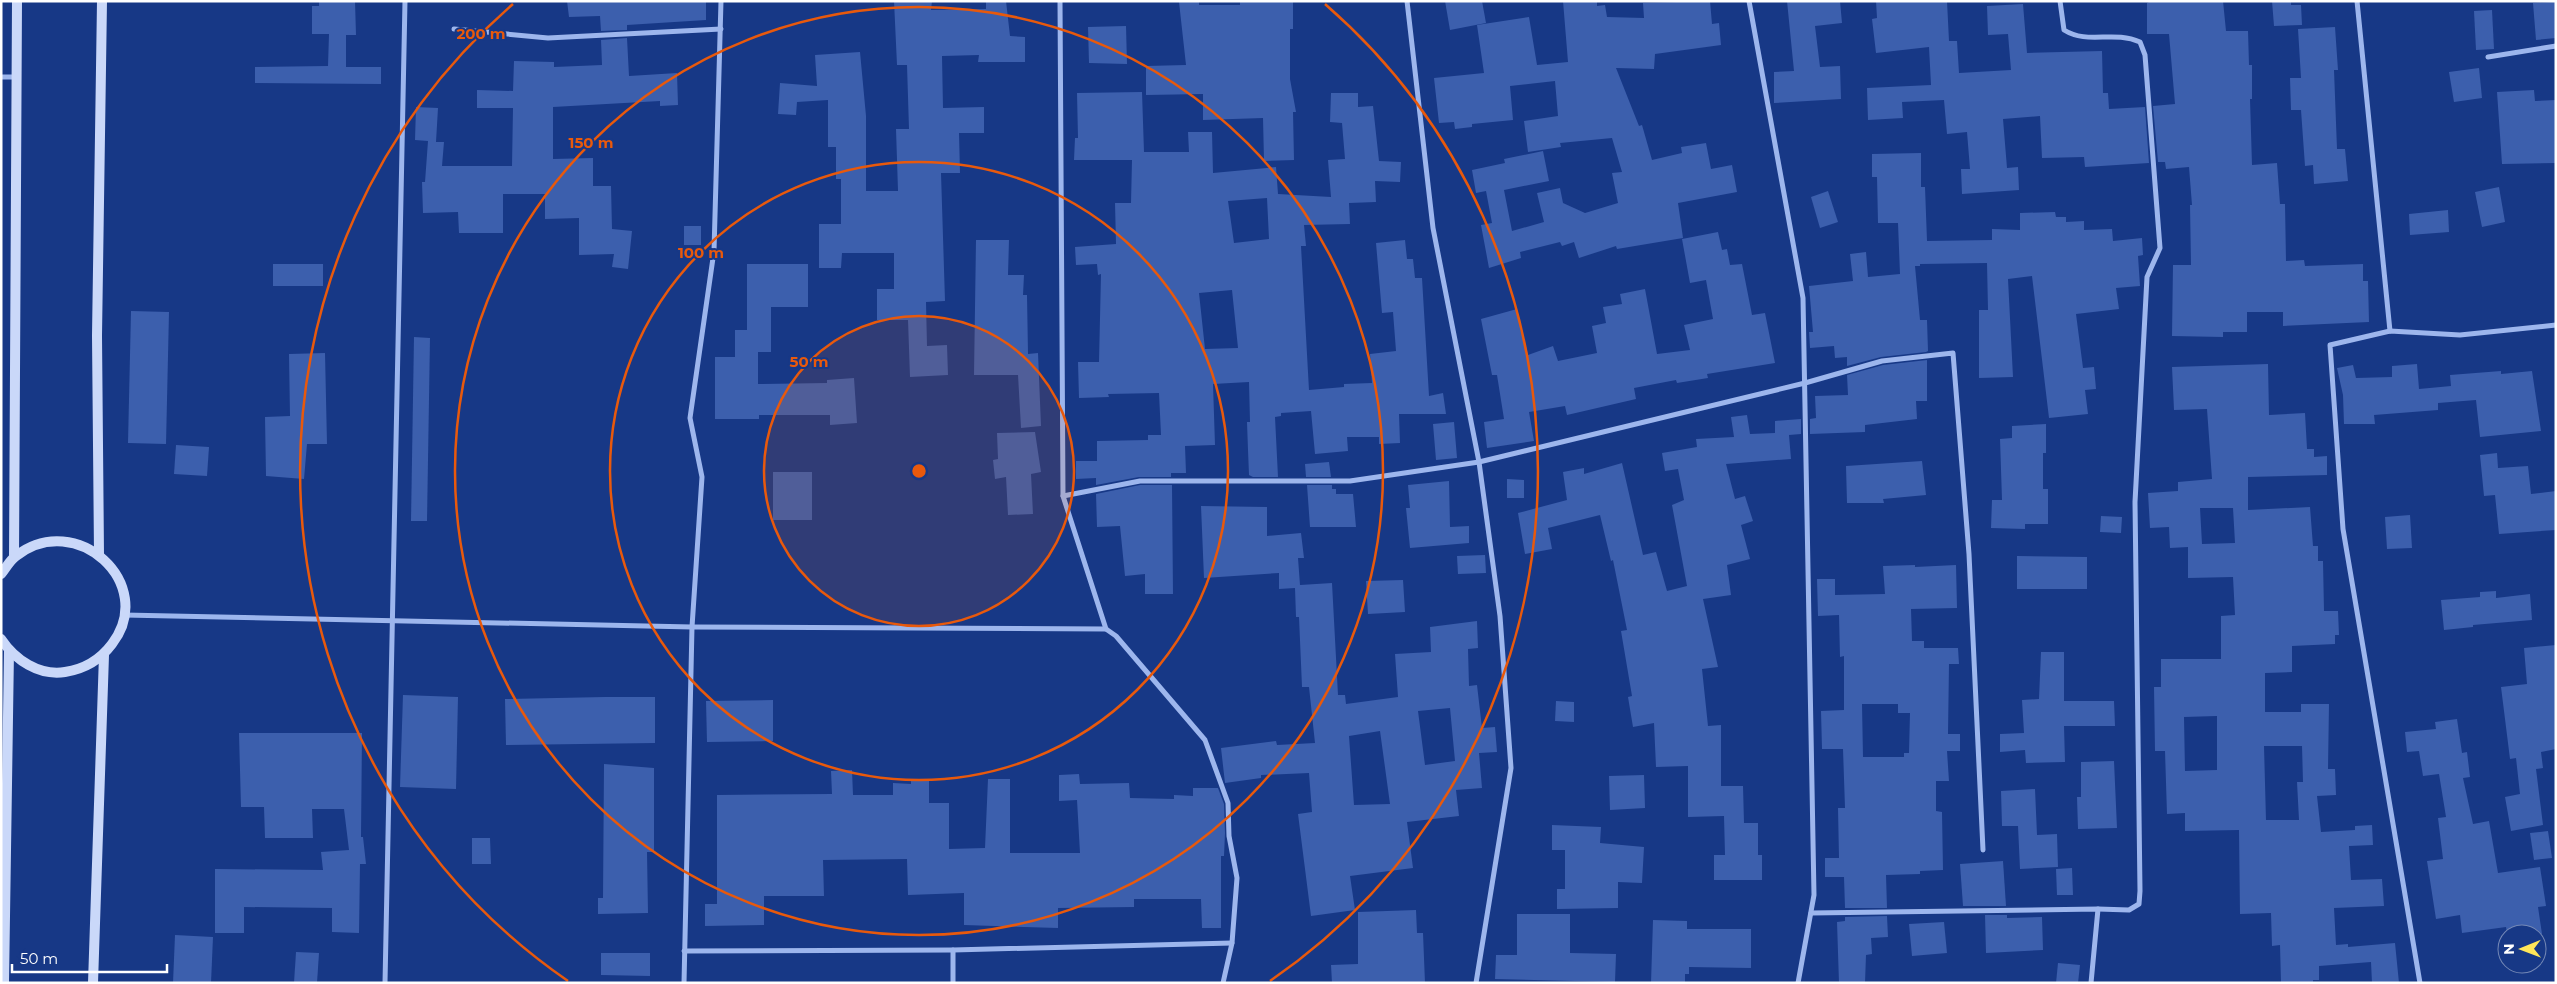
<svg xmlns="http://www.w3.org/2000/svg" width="2557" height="984" viewBox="0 0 2557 984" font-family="Montserrat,sans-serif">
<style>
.building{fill:#3c5fad;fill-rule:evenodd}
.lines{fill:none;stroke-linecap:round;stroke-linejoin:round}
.minor{stroke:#9db6ed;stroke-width:5}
.secondary{stroke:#cad8f9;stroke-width:10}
.ring{fill:none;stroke:#e8590c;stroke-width:2.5}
.centre{fill:#e8590c;stroke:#173886;stroke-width:2.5}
.ring-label{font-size:15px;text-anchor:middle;font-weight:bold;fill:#e8590c;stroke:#173886;stroke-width:4;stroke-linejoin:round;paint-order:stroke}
</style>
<rect width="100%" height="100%" fill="#173886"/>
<g class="building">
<path d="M319 1H355L356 35H346V67H381V84L255 83V67L328 66 329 34H312V6H319Z"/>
<path d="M567 1H706V20L627 25V30L601 31 600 16 569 17Z"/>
<path d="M894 1H932L931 10 986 9V1H1006L1010 36 1025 37V62H978L979 55 942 56 943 108 984 107V133H959L960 173H941L945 301 926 302 927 346 947 345 948 375 910 377 908 320H877V289H894V253H842L841 268H819V224H841V179H836V147H828V100L797 102 796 115 778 114 780 83 817 86 815 55 860 52 866 116V191H898L896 129H909L907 65H897Z"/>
<path d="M1199 1V5H1240V1H1293V29H1290V79L1296 112H1293L1294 160 1264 161 1263 118 1203 120V94L1146 95V66L1186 65 1179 2Z"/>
<path d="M1445 1H1482L1486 23 1450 30Z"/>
<path d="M1563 1H1597V6L1605 5 1607 17 1644 18 1643 3 1710 1 1712 24 1719 23 1721 45 1655 54 1654 69 1616 68 1639 126 1642 125 1652 160 1682 153 1681 147 1706 143 1711 169 1732 165 1737 192 1678 203 1683 238 1617 249 1616 246 1579 258 1574 242 1562 246 1560 242 1520 252 1521 258 1489 268 1481 225 1492 223 1486 191 1476 193 1472 170 1505 163 1504 159 1543 151 1549 181 1504 190 1512 231 1544 222 1537 193 1560 188 1563 203 1585 213 1618 203 1612 173 1622 172 1612 138 1560 143 1561 147 1528 152 1524 121 1558 116 1555 81 1510 86 1513 120 1472 124V127L1455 129 1454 122 1439 123 1434 78 1484 73 1477 25 1529 17 1537 65 1568 62Z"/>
<path d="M1787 1H1840L1842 23 1815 26 1820 67 1840 66 1841 99 1774 103V72L1794 71Z"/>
<path d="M1876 1H1947L1949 41H1957L1959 73 2011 70 2008 34 1988 35 1987 6 2023 4 2027 53 2102 51 2103 93H2108L2109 109 2145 107 2149 163 2085 167 2084 157 2042 158 2040 116 2003 119 2007 168 2018 167 2019 190 1962 194 1961 169H1970L1967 132 1947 134 1944 100 1902 102 1903 118 1868 120 1867 88 1931 85 1929 47 1876 53 1872 19 1877 18Z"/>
<path d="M2151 1H2223L2226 31H2248L2249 65H2252V99H2250L2252 165 2277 163 2280 204H2285L2286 261 2304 260 2305 266 2363 264V281H2368L2369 322 2283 326V312H2247V332H2223V337L2172 336 2173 265H2191L2190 205H2192L2189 167 2166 169 2165 162H2158L2153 106 2175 104 2169 34H2147V3Z"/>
<path d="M2272 1H2291V5H2301L2302 25 2274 26Z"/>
<path d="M2556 2V38L2536 40 2533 3Z"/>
<path d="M2492 10 2494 49 2476 50 2474 11Z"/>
<path d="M1126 26 1127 64 1089 63 1088 27Z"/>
<path d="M2335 27 2338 70H2334L2337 149H2345L2348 181 2314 184 2313 165 2305 166 2301 110H2291L2290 78H2301L2298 29Z"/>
<path d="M627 38 629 76 677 73 678 105 660 106V101L553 107V159L593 158V186H611L612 229 632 231 628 269 612 267 614 254 579 255V218L545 219V194H503V233H459L458 212 423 213 422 182H425L428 141 415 140 416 107 438 108 436 142H444L442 166H512L513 108H477V90L513 91 514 61 554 62V67L602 65 601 40Z"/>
<path d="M2479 68 2482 98 2454 102 2449 72Z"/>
<path d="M2534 90 2535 101 2556 100V163L2502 164 2497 92Z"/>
<path d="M1142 92 1144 152H1189L1188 132H1212L1213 173 1276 167 1278 194 1331 197 1328 160 1345 159 1342 123 1330 122 1331 93H1358V107L1373 106 1379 161 1401 162 1400 182 1375 181 1376 202 1349 203 1350 224 1304 225 1306 246H1301L1309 390 1344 387V384L1372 383 1370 354 1396 351 1393 312 1382 313 1376 243 1405 240 1407 259H1413L1415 278H1422L1429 396 1443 393 1446 414H1399L1400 443 1379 444V437H1347L1348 451 1315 454 1311 411 1281 413V416L1275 417 1278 477H1253L1249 475 1248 450 1247 422H1250L1249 382 1213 384 1215 445 1185 446 1186 473H1171V477H1139L1096 485V478L1076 479V461H1097V441L1148 440V435H1161L1159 393 1108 394 1109 397 1079 398 1078 362H1099L1101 274 1098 275 1097 264 1076 265 1075 247 1116 244 1115 203H1131L1132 160H1074L1075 138H1078L1077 93ZM1267 198 1269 239 1234 243 1228 201ZM1232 290 1238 348 1205 349 1199 293Z"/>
<path d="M1921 153V187H1925L1927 241 1992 240V229L2020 230V213L2055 212 2056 217H2066V222L2084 221V230L2112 229 2113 241 2142 238 2143 255 2138 256 2140 286 2116 288 2119 309 2076 314 2083 368 2094 367 2096 389 2085 390 2088 414 2049 418 2032 276 2008 279 2013 377 1979 378V310H1988L1987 263 1920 264V266H1915L1920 320H1927L1928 351 1926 352 1881 357 1847 366V357L1835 358 1834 346 1810 348 1809 332H1813L1809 286 1853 281 1850 254 1866 252 1868 277 1900 274 1898 223H1878L1877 177H1872V154Z"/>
<path d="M2499 187 2505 222 2482 227 2475 192Z"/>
<path d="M1828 191 1838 222 1820 228 1811 197Z"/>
<path d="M2448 210 2449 232 2410 235 2409 214Z"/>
<rect x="684" y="226" width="17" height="19"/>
<path d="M1718 232 1722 250 1727 249 1730 265 1742 264 1752 315 1765 313 1775 363 1707 374 1708 378 1677 383 1676 380 1634 388 1636 399 1567 415 1565 406 1529 412 1534 441 1487 448 1484 422 1504 419 1497 375H1492L1481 319 1517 309 1528 355 1553 346 1558 361 1597 353 1592 326 1606 323 1603 307 1622 304 1620 294 1645 289 1657 354 1690 350 1684 325 1713 319 1706 280 1690 283 1682 239Z"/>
<path d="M976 240H1009L1008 275H1024L1023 295H1027L1028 354 1038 353 1041 426 1021 428 1018 375H974Z"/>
<rect x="273" y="264" width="50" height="22"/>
<path d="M747 264H808V307H771V352H758V384L827 383V380L854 378 857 423 830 425V415H759V419H715V357H735V330H747Z"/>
<path d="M131 311 169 312 166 444 128 443Z"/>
<path d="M414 337 430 338 427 521H411Z"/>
<path d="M325 353 327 444H307L304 479 266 476 265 417 290 416 289 354Z"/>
<path d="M1927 360V401H1916L1917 419 1865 425V432L1810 434V419L1816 418 1815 396 1848 395 1847 375 1883 365Z"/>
<path d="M2268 364 2269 415 2305 413 2307 449H2314V457L2327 456V475L2248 477V510L2310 507 2313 546H2318V561H2323L2324 611H2338L2339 635H2335V644L2292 646V672L2265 673V712H2301V704H2329L2328 769H2335L2336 795 2317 796 2321 832 2355 830V826L2372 825 2373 845 2349 846 2351 880 2382 879 2384 906 2334 908 2336 945 2348 944V947L2395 943 2399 983H2372L2371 962 2319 966V980H2313V983H2281L2280 945 2272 946 2271 913 2240 914 2239 830 2185 831V813L2167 814 2165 751H2155L2154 687H2161V659H2221V616L2235 615 2233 577 2188 578V547L2170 548 2169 527 2150 528 2148 493 2178 491V482L2212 479 2207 409 2174 410 2172 367ZM2200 508H2233L2235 543 2202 544ZM2217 716V770L2185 771 2184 717ZM2264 746H2302L2303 782H2297L2299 820H2266Z"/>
<path d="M2417 364 2419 389 2451 386 2450 375 2501 371V374L2532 371 2541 431 2480 437 2476 400 2438 403V410L2374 415 2375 424H2344L2343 395 2337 368 2353 365 2356 378 2392 377V366Z"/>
<path d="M1747 415 1750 434 1775 433V421L1801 419V434L1789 435 1791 459 1726 464 1735 499 1745 496 1753 521 1741 525 1750 559 1727 565 1731 595 1703 599 1718 667 1702 669 1708 726 1721 725V786H1743L1744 823H1758V855H1762V880H1714V855H1725L1724 816 1688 817V766L1656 767 1654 723 1633 727 1628 697 1632 696 1621 631 1627 630 1613 560 1611 561 1600 515 1548 528 1552 549 1525 554 1518 513 1567 500 1563 472 1584 468V474L1622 463 1643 555 1656 552 1667 591 1687 586 1672 505 1684 500 1678 469 1665 471 1662 453 1697 447 1696 439 1734 437 1731 417Z"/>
<path d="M1454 422 1457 458 1436 460 1433 424Z"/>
<path d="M2046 424V453H2043V489H2048V524H2025V529L1991 528 1992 500H2002L2000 439 2012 438V426Z"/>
<path d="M1035 432 1041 472 1031 474 1033 514 1008 515 1006 477 995 479 993 460 998 459 997 433Z"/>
<path d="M176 445 209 447 207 476 174 474Z"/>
<path d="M2497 453 2498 468 2528 466 2531 494 2556 491V530L2499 534 2495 495 2484 496 2480 455Z"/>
<path d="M1922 461 1926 495 1883 499 1884 503H1847L1846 466Z"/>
<path d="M1329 462 1331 477H1306L1305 464Z"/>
<rect x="773" y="472" width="39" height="48"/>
<path d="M1507 479 1524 480V498H1507Z"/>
<path d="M1449 481 1450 527 1469 526V543L1410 548 1406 508H1410L1408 485Z"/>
<path d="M1140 485H1172L1173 594H1145V574L1125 576 1120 526 1097 527 1096 494Z"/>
<path d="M1307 485H1332V489H1336V494H1353L1356 527H1310Z"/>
<path d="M1201 506 1267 507V536L1301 533 1304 558H1298L1300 585 1332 583 1338 695H1345L1346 704 1398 697 1395 654 1431 652 1430 627 1477 621 1478 648 1468 649 1469 686 1477 685 1482 728 1495 727 1497 752 1479 753 1482 788 1456 790 1459 816 1407 822 1413 868 1350 876 1355 910 1311 916 1298 814 1312 812 1309 773 1261 775V778L1225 783 1221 748 1276 741 1277 745 1315 743 1309 687H1302L1299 617H1296L1295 588 1279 589V573L1204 578ZM1450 708 1455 761 1425 765 1418 711ZM1380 731 1390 804 1354 805 1349 736Z"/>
<path d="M2410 515 2412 548 2387 549 2385 517Z"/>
<path d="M2101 516 2122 517 2121 533 2100 532Z"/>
<path d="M1485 555 1486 573 1458 574 1457 556Z"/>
<path d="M2017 556 2087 557V589H2017Z"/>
<path d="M1915 565V567L1956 565 1957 608 1911 609 1912 641H1924V648H1958L1959 664H1949L1948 734H1960V751H1947L1949 781H1936V811L1942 812 1943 870 1920 871V874L1886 875 1887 908H1845L1844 877H1825V858H1839L1838 808H1845L1843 749H1822L1821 711 1844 710V656L1840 657 1839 615 1818 616 1817 579H1835V595L1885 594 1883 566ZM1862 704H1898V713H1910L1909 753H1904V757H1863Z"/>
<path d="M1403 580 1405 612 1368 614 1366 581Z"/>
<path d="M2496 591V598L2530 594 2532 620 2473 625V627L2444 630 2441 600 2480 597V592Z"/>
<path d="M2556 645V749L2541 752 2543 768 2536 769 2543 825 2511 831 2505 797 2520 794 2516 758 2510 759 2501 687 2527 684 2524 648Z"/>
<path d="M2041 652H2064V701H2114L2115 726H2064L2065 762 2026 763 2025 750 2000 752V734L2024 733 2022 700 2039 699Z"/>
<path d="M403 695 458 697 456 789 400 787Z"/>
<path d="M605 697H655V743L506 745 505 699Z"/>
<path d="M773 700V741L707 742 706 701Z"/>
<path d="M1556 701 1574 702V722L1555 721Z"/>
<path d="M2457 719 2462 753 2467 752 2470 777 2463 778 2473 824 2489 821 2498 873 2540 867 2546 906 2538 907 2542 934H2507L2506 927 2462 933 2460 915 2436 919 2427 861 2443 859 2438 818 2446 817 2439 774 2423 776 2419 751 2407 752 2405 732 2436 729 2435 722Z"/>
<path d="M239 733H362L361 837H363L366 864H360L359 933 332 932V908L244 907V933H215V869L323 870 321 852 349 850 344 809H312L313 838H265L264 807H241Z"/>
<path d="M2114 761 2117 828 2078 829 2077 797H2081V762Z"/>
<path d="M604 764 654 768V852H647L648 913 598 914V898H603Z"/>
<path d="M852 770 853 795H893V783L911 784V780L929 779V803H949V849L985 848 988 779H1010V853H1080L1077 800 1059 801V775L1079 774 1080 784 1129 783 1130 798 1174 799V795L1193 796V788H1218L1224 804 1225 833 1224 856H1221V928H1202L1201 899H1134V907L1058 908V928L964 925V893L908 895 907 859 823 860 824 896H764V925L705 926V904H717V795L832 794 831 771Z"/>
<path d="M1644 775 1645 808 1610 810 1609 776Z"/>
<path d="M2035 789 2037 835 2057 834 2058 867 2020 869 2018 826H2002L2001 791Z"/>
<path d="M1552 825 1601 827 1600 843 1644 847 1642 883 1618 882V908L1557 909V889H1565V850H1552Z"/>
<path d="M2548 831 2552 858 2534 860 2530 833Z"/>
<path d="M472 838H490L491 864H472Z"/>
<path d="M2003 861 2006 906H1963L1960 864Z"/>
<path d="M2072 868 2073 895H2057L2056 869Z"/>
<path d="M1416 910 1417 933H1423L1425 983H1332L1331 965 1358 964V912Z"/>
<path d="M1517 914H1570V953L1616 954 1615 982 1495 979 1496 955H1517Z"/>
<path d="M1985 915H2007V918L2042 917 2043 950 1986 953Z"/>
<path d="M1887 916 1888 937 1871 938 1872 954 1866 955 1865 983H1839L1837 922 1845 921V917Z"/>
<path d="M1653 920 1687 921V929H1751V968L1689 967V974H1685V983H1651Z"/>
<path d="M1944 922 1947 953 1912 956 1909 924Z"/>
<path d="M175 935 213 937 211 983H173Z"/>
<path d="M296 952 319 953 317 983H294Z"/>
<path d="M601 953H650V976L601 975Z"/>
<path d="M2058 963 2080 965 2078 983H2056Z"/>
</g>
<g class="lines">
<g class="minor">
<path d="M1060 1 1063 496 1106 629"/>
<path d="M1407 1 1433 228 1479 462 1500 616 1511 768 1476 983"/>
<path d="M1749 1 1803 298 1814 895 1798 983"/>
<path d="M2060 1 2064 30C2088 45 2113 30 2140 42L2145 55 2160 248 2147 277 2135 502 2140 891 2139 904 2129 910 2098 909"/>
<path d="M2357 1 2390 331"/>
<path d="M454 29 548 38 721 29"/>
<path d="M2488 57 2556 46"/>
<path d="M1 77H17"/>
<path d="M1063 496 1140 481H1350L1479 462 1805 383 1882 361 1953 353 1969 554 1983 850"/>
<path d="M124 615 692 627 1106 629 1116 636 1205 740 1228 803 1229 836 1237 878 1232 943 1223 983"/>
<path d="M1811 913 2098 909 2091 983"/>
<path d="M684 951 953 950 1232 943"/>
<path d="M385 983 405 1"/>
<path d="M684 983 692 627 702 477 690 418 714 251 721 1"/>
<path d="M953 983V950"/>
<path d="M2420 983 2343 529 2330 345 2390 331 2460 335 2556 325"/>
</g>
<g class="secondary">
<path d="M99 554 97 336 102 1"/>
<path d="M14 557 17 1"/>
<path d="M1 574C6 568 10 560 16 556 76 509 158 584 112 644 100 660 85 669 65 672 39 676 15 660 1 639"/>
<path d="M4 983 9 651"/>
<path d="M93 983 104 655"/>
</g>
</g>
<circle cx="919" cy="471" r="155" fill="#e8590c" fill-opacity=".12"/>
<g class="ring">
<circle cx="919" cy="471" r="155"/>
<circle cx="919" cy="471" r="309"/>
<circle cx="919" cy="471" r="464"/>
<path d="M568 981A619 619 0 0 1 513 4M1325 4A619 619 0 0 1 1270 981"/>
</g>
<circle cx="919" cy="471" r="8" class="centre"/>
<g class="ring-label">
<text x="481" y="39">200 m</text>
<text x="591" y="148">150 m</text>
<text x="701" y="258">100 m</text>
<text x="809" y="367">50 m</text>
</g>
<rect width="2557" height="984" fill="none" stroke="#ffffff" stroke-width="5"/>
<g transform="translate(2522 949) rotate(269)"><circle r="24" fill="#173886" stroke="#7488b6"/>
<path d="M0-4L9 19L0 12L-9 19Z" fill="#ffe659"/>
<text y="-8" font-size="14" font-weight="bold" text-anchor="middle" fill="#ffffff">N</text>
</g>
<path d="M12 964v8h155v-8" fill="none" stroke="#ffffff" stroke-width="2.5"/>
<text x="20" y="964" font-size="15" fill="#ffffff" stroke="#173886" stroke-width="4" paint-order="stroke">50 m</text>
</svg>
